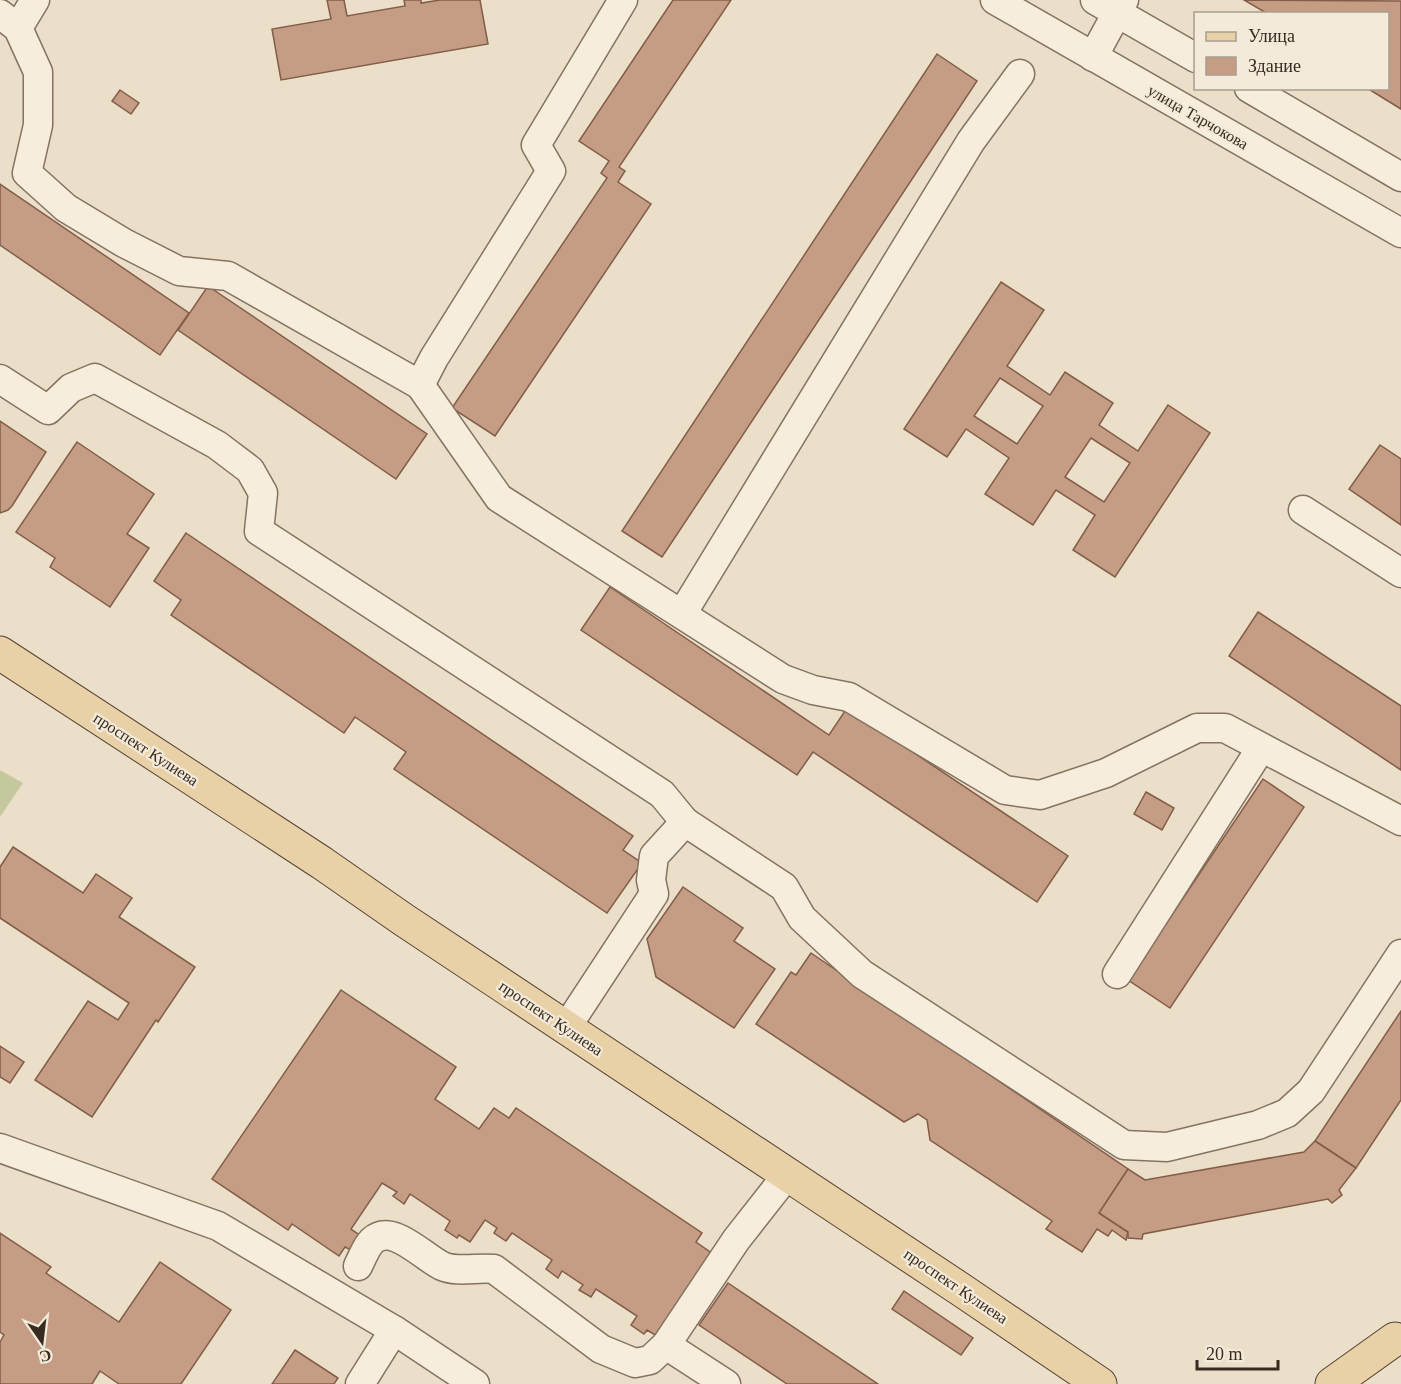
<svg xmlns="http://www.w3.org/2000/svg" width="1401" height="1384" viewBox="0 0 1401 1384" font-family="'Times New Roman',serif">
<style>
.park{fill:#c5c89f}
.building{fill:#c59c84;stroke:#825d48;stroke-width:1.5;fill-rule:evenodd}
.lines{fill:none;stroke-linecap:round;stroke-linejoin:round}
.minor-casing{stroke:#867260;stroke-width:31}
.major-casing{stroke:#544134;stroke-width:35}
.minor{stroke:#f6eddd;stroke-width:28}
.major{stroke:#e9d1a7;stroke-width:33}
.labels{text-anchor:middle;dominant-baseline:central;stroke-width:4.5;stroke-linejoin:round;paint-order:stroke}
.street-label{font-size:16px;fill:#382c22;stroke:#f3ead9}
</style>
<rect width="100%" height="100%" fill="#ebdfca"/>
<path class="park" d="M0 770 23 783 0 817Z"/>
<g class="building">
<path d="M327 0H344L347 16 405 6 404 0H421V3L440 0H480L488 44 281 80 272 29 331 19Z"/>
<path d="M673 0H731L619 167 625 171 618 182 651 204 495 436 452 408 607 178 601 173 609 161 579 141Z"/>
<path d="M1244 0 1401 1V109L1370 90 1371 88H1388V14H1268Z"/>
<path d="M937 54 977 81 662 557 622 531Z"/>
<path d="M120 90 139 103 131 114 112 101Z"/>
<path d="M0 184 189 313 160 355 0 245Z"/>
<path d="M1001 282 1044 310 1007 366 1050 395 1065 372 1113 403 1099 425 1138 451 1168 405 1210 433 1115 577 1073 550 1095 515 1056 490 1033 525 985 494 1009 458 966 429 947 457 904 429ZM1000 378 1043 406 1017 444 974 416ZM1091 438 1130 463 1104 502 1065 477Z"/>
<path d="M208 286 427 434 396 479 178 330Z"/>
<path d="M0 421 46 452 12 506 8 510 0 513Z"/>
<path d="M77 442 154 494 127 534 149 548 110 607 50 567 55 558 16 532Z"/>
<path d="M1380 445 1401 459V525L1349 489Z"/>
<path d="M186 533 633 836 623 850 642 863 607 913 394 769 406 752 355 717 344 733 171 615 181 600 154 581Z"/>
<path d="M610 587 829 735 847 708 1068 856 1037 902 813 752 797 775 581 630Z"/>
<path d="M1258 612 1401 706V770L1229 656Z"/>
<path d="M1263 779 1304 807 1170 1008 1128 980Z"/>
<path d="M1146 792 1174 808 1162 830 1134 814Z"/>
<path d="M13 847 83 893 96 874 132 898 119 917 195 967 158 1022 156 1020 92 1117 35 1080 88 1001 118 1020 129 1003 0 918V867Z"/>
<path d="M683 887 743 928 734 941 775 969 734 1028 656 977 647 939Z"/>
<path d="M811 953 1128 1169 1099 1213 1128 1232 1126 1240 1112 1230 1108 1236 1097 1229 1082 1252 1046 1229 1052 1221 930 1140 927 1120 918 1114 904 1122 756 1024 791 972 796 975Z"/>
<path d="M341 990 456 1067 435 1099 479 1129 494 1108 509 1118 516 1108 702 1233 696 1242 713 1254 657 1336 647 1330 644 1334 631 1325 637 1316 596 1289 591 1297 579 1290 583 1285 562 1271 558 1278 546 1269 552 1260 512 1233 506 1241 494 1233 497 1228 485 1220 470 1242 459 1235 457 1238 445 1230 450 1221 410 1194 404 1204 393 1196 397 1192 382 1183 351 1229 361 1236 351 1250 345 1247 339 1256 292 1224 288 1230 212 1179Z"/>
<path d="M1401 1011V1100L1356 1168 1315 1141Z"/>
<path d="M0 1046 24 1062 10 1083 0 1077Z"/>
<path d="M1315 1141 1356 1168 1339 1190 1342 1195 1332 1203 1328 1199 1143 1234 1142 1239 1128 1238V1232L1099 1213 1128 1169 1145 1180 1304 1152Z"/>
<path d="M0 1233 51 1267 46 1273 119 1322 160 1262 231 1310 181 1384H119L100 1371 92 1384H0V1342L4 1335 0 1332Z"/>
<path d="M728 1283 878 1384H787L699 1325Z"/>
<path d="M904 1291 973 1338 961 1355 892 1309Z"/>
<path d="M295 1350 338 1378 334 1384H272Z"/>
</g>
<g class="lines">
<g class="minor-casing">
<g id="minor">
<path d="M995 0 1401 233"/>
<path d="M1095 0 1196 58"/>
<path d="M0 14 18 28 38 72V125L27 173 66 208 124 243 179 271 228 276 420 385 434 358 551 171 536 145 623 0"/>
<path d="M18 28 35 0"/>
<path d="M1093 57 1124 0"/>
<path d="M1249 88 1401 177"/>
<path d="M0 379 48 410 71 388 95 378 217 445 250 470 263 493 259 531 662 794 685 822"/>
<path d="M420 385 499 498 783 679 813 690 849 697 1005 790 1040 795 1106 773 1197 728H1225L1401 821"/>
<path d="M1303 510 1401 573"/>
<path d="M682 614 971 141 1020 74"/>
<path d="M1117 974 1261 748"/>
<path d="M566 1028 654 894 651 880 654 856 685 822 784 887 802 918 862 974 1124 1145 1167 1147 1258 1125 1287 1113 1311 1091 1401 954"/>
<path d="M0 1148 218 1226 394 1330 475 1384"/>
<path d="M358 1266C362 1258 366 1247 372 1241 392 1222 423 1257 442 1266 458 1273 477 1267 494 1269L601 1349 635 1363 650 1360 666 1345 736 1240 787 1175"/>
<path d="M666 1345 726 1384"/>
<path d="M360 1384 394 1330"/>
</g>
</g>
<g class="major-casing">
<g id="major">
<path d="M0 653 322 863 404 920 963 1291 1100 1384"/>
<path d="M1332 1384 1395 1339"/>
</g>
</g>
<use href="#minor" class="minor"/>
<use href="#major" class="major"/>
</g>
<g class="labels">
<g class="street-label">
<text transform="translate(1198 117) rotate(30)">улица Тарчокова</text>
<text transform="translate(146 749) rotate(33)">проспект Кулиева</text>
<text transform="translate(551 1018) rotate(34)">проспект Кулиева</text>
<text transform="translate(956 1286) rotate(34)">проспект Кулиева</text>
</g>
</g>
<rect x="1194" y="12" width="195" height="78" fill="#f3ead9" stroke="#a89e90" stroke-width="1.5"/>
<rect x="1206" y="32" width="30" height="9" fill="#e9d1a7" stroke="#a89e90" stroke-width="1.5"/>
<text x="1248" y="42" font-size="18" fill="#382c22">Улица</text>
<rect x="1206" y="57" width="30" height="18" fill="#c59c84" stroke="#a89e90" stroke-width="1.5"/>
<text x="1248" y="72" font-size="18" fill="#382c22">Здание</text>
<g transform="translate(42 1342) rotate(166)" stroke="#f3ead9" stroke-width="4.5" paint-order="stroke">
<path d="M0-4.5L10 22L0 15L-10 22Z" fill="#382c22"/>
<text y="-9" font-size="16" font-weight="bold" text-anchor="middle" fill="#382c22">С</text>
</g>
<path d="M1197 1360v9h81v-9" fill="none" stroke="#382c22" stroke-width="3"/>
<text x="1206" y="1360" font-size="18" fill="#382c22" stroke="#f3ead9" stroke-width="4.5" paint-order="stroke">20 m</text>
</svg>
